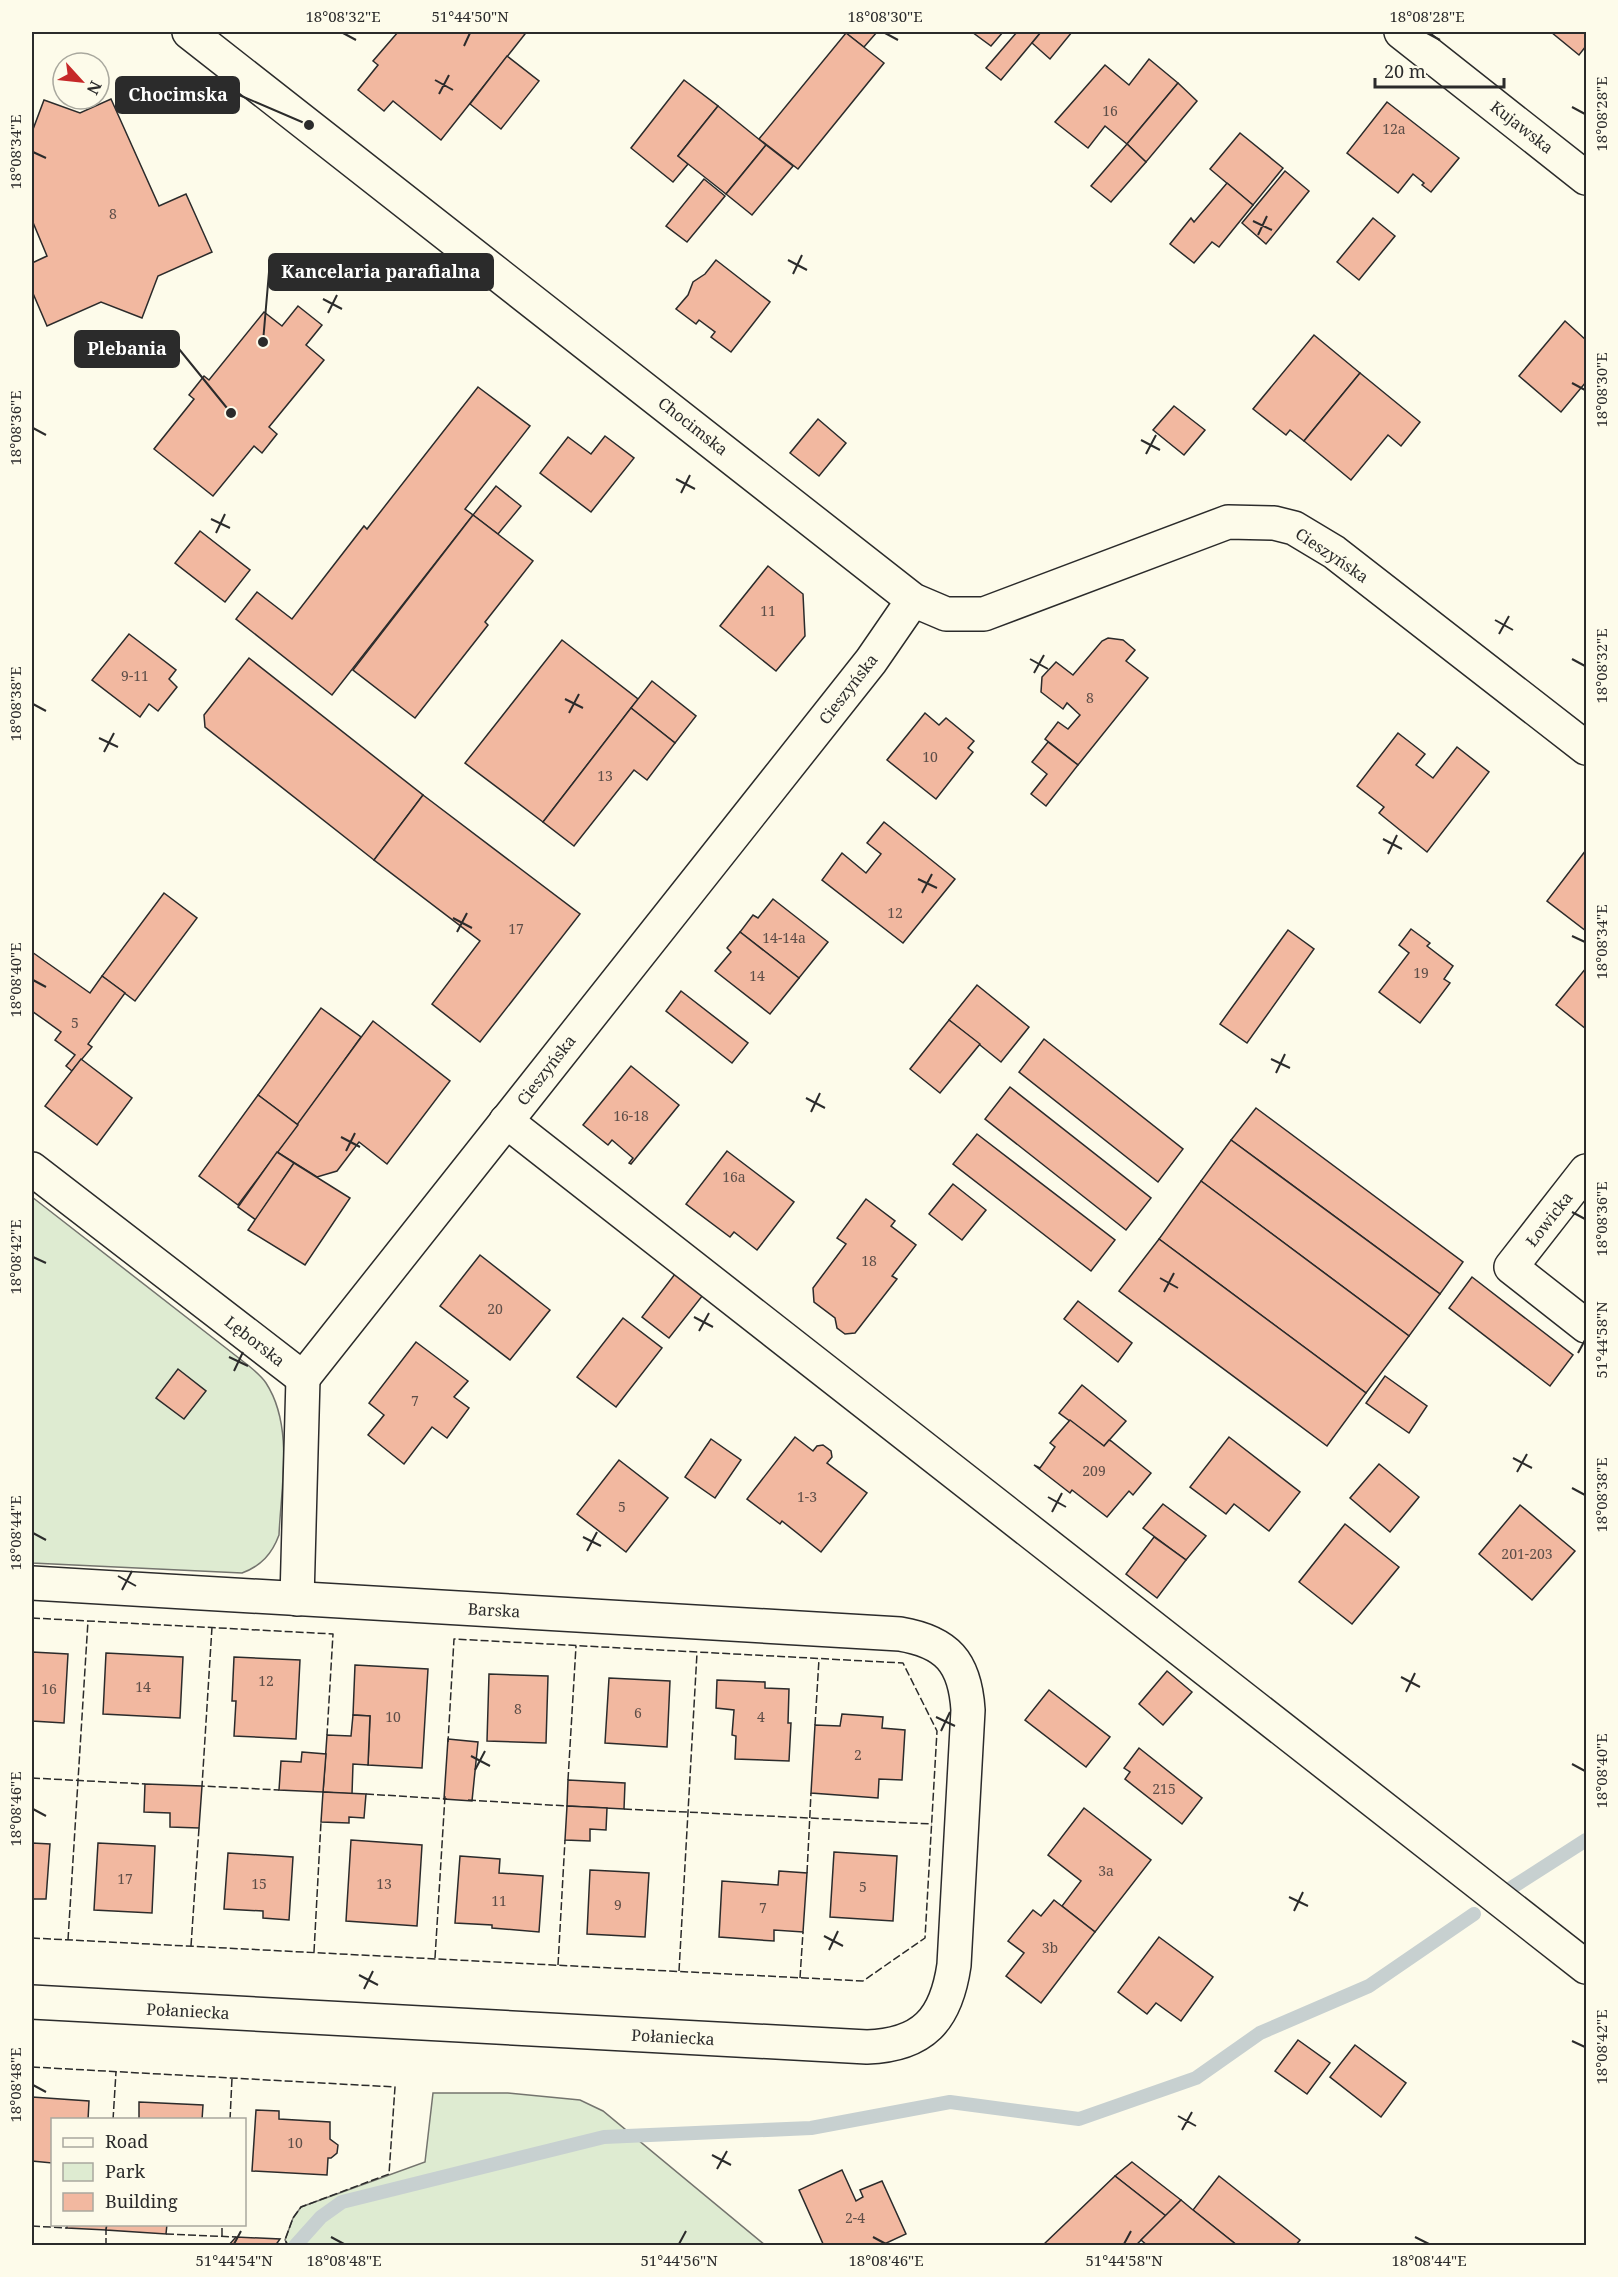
<svg xmlns="http://www.w3.org/2000/svg" width="1618" height="2277" viewBox="0 0 1618 2277" font-family="'Noto Serif',serif">
<style>
.green{fill:#deebd1;stroke:#74746e;stroke-width:1.5}
.lines{fill:none;stroke-linecap:round;stroke-linejoin:round}
.stream{stroke:#c7d0d0;stroke-width:14}
.building{fill:#f2b8a0;stroke:#2b2b2b;stroke-width:1.5}
.minor-casing{stroke:#2b2b2b;stroke-width:36}
.minor{stroke:#fdfbea;stroke-width:33}
.fence{stroke:#2b2b2b;stroke-width:1.5;stroke-dasharray:8 3;stroke-linecap:butt}
.ticks{fill:none;stroke:#2b2b2b;stroke-width:2}
.labels{text-anchor:middle;dominant-baseline:central;stroke-width:4.5;stroke-linejoin:round;paint-order:stroke}
.number-label{font-size:14px;fill:#5d4e48}
.street-label{font-size:16px;fill:#2b2b2b;stroke:#fdfbea}
.leader{fill:none;stroke:#2b2b2b;stroke-width:2}
.callout-dot{fill:#2b2b2b;stroke:#fdfbea;stroke-width:2}
.callout{fill:#2b2b2b;stroke:#2b2b2b;stroke-width:2}
.callout-label{font-size:18px;text-anchor:middle;font-weight:bold;fill:#fff}
.neatline{fill:none;stroke:#2b2b2b;stroke-width:2}
.ticks-label{font-size:15px;text-anchor:middle;fill:#2b2b2b}
</style>
<rect width="100%" height="100%" fill="#fdfbea"/>
<g class="green">
<path d="M32 1197 249 1366C255 1371 262 1377 266 1383 294 1426 281 1487 279 1535 272 1554 261 1566 242 1573L32 1563Z"/>
<path d="M433 2093H508L580 2100 603 2111 765 2245H288L285 2240 293 2218 301 2207 425 2162Z"/>
</g>
<g class="lines">
<g class="stream">
<path d="M1508 1890 1586 1840"/>
<path d="M295 2246 321 2217 342 2202 604 2137 811 2128 950 2102 1079 2119 1196 2078 1260 2033 1369 1986 1474 1914"/>
</g>
</g>
<g class="building">
<path d="M398 32H521L525 34 441 140 393 101 384 111 358 90 378 65 373 61Z"/>
<path d="M847 32H877L864 47 846 33Z"/>
<path d="M972 32H1003L991 46Z"/>
<path d="M1017 32H1041L1001 80 986 68Z"/>
<path d="M1041 32H1072L1050 59 1032 43Z"/>
<path d="M1551 32H1586V46L1579 55Z"/>
<path d="M846 33 884 63 798 169 759 139Z"/>
<path d="M507 56 539 81 501 129 470 104Z"/>
<path d="M1149 59 1178 83 1127 144 1105 126 1088 148 1055 122 1105 65 1129 85Z"/>
<path d="M684 80 718 106 678 156 688 164 673 182 631 148Z"/>
<path d="M1178 83 1197 101 1146 162 1127 144Z"/>
<path d="M111 99 159 206 186 194 212 252 158 276 142 318 101 302 47 326 32 291V263L47 256 32 220V132L44 100 80 113Z"/>
<path d="M1387 102 1459 158 1431 192 1422 185 1424 183 1413 174 1398 193 1347 153Z"/>
<path d="M718 106 766 145 726 194 678 156Z"/>
<path d="M1240 133 1283 168 1253 205 1210 169Z"/>
<path d="M1127 144 1146 162 1111 202 1091 186Z"/>
<path d="M766 145 793 166 752 215 726 194Z"/>
<path d="M1285 171 1309 191 1266 244 1242 223Z"/>
<path d="M704 179 725 196 687 242 666 226Z"/>
<path d="M1227 183 1253 205 1219 247 1212 242 1194 263 1170 244 1191 218 1194 222Z"/>
<path d="M1373 218 1395 236 1359 280 1337 262Z"/>
<path d="M716 260 770 302 731 352 711 337 715 332 699 320 696 324 676 309 688 295 693 282 705 274Z"/>
<path d="M298 306 322 325 306 345 324 360 269 427 277 434 262 453 254 446 213 496 154 449 194 399 189 395 204 376 209 380 264 312 282 326Z"/>
<path d="M1565 321 1586 340V382L1561 412 1519 376Z"/>
<path d="M1314 335 1360 373 1304 441 1290 430 1286 435 1253 409Z"/>
<path d="M1360 373 1420 422 1401 446 1388 435 1351 480 1304 441Z"/>
<path d="M478 387 530 426 465 509 473 515 332 695 236 619 257 592 292 619 364 526 367 529Z"/>
<path d="M1174 406 1205 430 1184 455 1153 430Z"/>
<path d="M818 419 846 443 819 476 790 453Z"/>
<path d="M605 436 634 458 591 512 540 473 568 437 591 454Z"/>
<path d="M496 486 521 506 498 534 473 515Z"/>
<path d="M473 515 533 561 485 622 488 625 415 718 353 670Z"/>
<path d="M200 531 250 570 225 602 175 563Z"/>
<path d="M768 566 803 594 805 636 776 671 720 626Z"/>
<path d="M129 634 176 670 169 679 177 687 158 711 149 704 140 717 92 680Z"/>
<path d="M1108 638 1123 640 1135 650 1126 661 1148 678 1078 765 1045 739 1058 722 1068 729 1080 715 1067 703 1063 709 1041 692 1042 677 1056 662 1073 675 1102 641Z"/>
<path d="M562 640 638 699 543 822 465 763Z"/>
<path d="M249 658 423 795 374 860 205 727 204 715Z"/>
<path d="M652 681 696 716 675 743 631 708Z"/>
<path d="M631 708 675 743 647 780 634 770 574 846 543 822Z"/>
<path d="M925 713 939 725 946 718 974 741 968 748 973 752 936 799 887 760Z"/>
<path d="M1398 733 1425 754 1416 765 1433 778 1457 747 1489 772 1427 852 1379 813 1384 807 1357 786Z"/>
<path d="M1048 742 1078 765 1046 806 1031 794 1047 774 1032 762Z"/>
<path d="M423 795 580 914 480 1042 432 1004 480 941 374 860Z"/>
<path d="M884 822 955 879 903 943 822 880 842 853 866 873 881 854 867 843Z"/>
<path d="M1586 850V931L1547 901Z"/>
<path d="M164 893 197 918 135 1001 102 976Z"/>
<path d="M773 899 828 942 799 978 740 932 753 915 758 918Z"/>
<path d="M1411 929 1430 943 1427 946 1453 966 1444 979 1450 983 1420 1023 1379 992 1409 953 1399 945Z"/>
<path d="M1288 930 1314 949 1247 1043 1220 1024Z"/>
<path d="M740 932 799 978 770 1014 715 971 731 952 727 948Z"/>
<path d="M32 952 90 993 102 976 125 993 88 1044 92 1047 72 1071 66 1066 75 1055 55 1040 61 1032 32 1011Z"/>
<path d="M1586 968V1029L1556 1005Z"/>
<path d="M977 985 1029 1027 1001 1062 949 1020Z"/>
<path d="M681 991 748 1043 732 1063 666 1011Z"/>
<path d="M321 1008 361 1037 298 1125 258 1095Z"/>
<path d="M949 1020 980 1044 940 1093 910 1069Z"/>
<path d="M373 1021 450 1081 387 1164 359 1142 337 1171 317 1177 277 1152Z"/>
<path d="M1044 1039 1183 1149 1158 1182 1019 1072Z"/>
<path d="M81 1059 132 1098 97 1145 45 1106Z"/>
<path d="M631 1066 679 1105 631 1164 629 1163 633 1158 612 1140 608 1145 583 1125Z"/>
<path d="M1010 1087 1151 1198 1126 1230 985 1119Z"/>
<path d="M258 1095 298 1125 238 1205 199 1176Z"/>
<path d="M1256 1108 1463 1262 1440 1294 1231 1140Z"/>
<path d="M977 1134 1115 1240 1091 1271 953 1164Z"/>
<path d="M1231 1140 1440 1294 1409 1336 1201 1181Z"/>
<path d="M727 1151 794 1202 757 1250 734 1232 730 1237 686 1204Z"/>
<path d="M277 1152 294 1163 256 1220 238 1207Z"/>
<path d="M294 1163 350 1198 305 1265 248 1230Z"/>
<path d="M1201 1181 1409 1336 1366 1393 1159 1239Z"/>
<path d="M953 1184 986 1210 962 1240 929 1214Z"/>
<path d="M866 1199 895 1221 891 1226 916 1245 892 1276 897 1279 855 1333 845 1334 837 1328 835 1318 814 1302 813 1288 846 1244 837 1238Z"/>
<path d="M1159 1239 1366 1393 1327 1446 1119 1291Z"/>
<path d="M480 1255 550 1310 510 1360 440 1306Z"/>
<path d="M675 1274 703 1295 669 1338 642 1317Z"/>
<path d="M1472 1277 1573 1355 1550 1386 1449 1308Z"/>
<path d="M1078 1301 1132 1343 1118 1362 1064 1319Z"/>
<path d="M623 1318 662 1348 616 1407 577 1377Z"/>
<path d="M416 1342 468 1381 454 1397 469 1408 447 1438 432 1427 404 1464 368 1435 384 1415 369 1403Z"/>
<path d="M178 1369 206 1391 184 1419 156 1398Z"/>
<path d="M1385 1376 1427 1406 1409 1433 1366 1403Z"/>
<path d="M1082 1385 1126 1421 1104 1446 1059 1413Z"/>
<path d="M1070 1420 1104 1446 1109 1440 1111 1441 1151 1473 1133 1495 1129 1491 1107 1517 1072 1490 1070 1493 1034 1465 1040 1468 1055 1447 1050 1443Z"/>
<path d="M795 1437 813 1451 817 1446 823 1445 831 1451 832 1457 827 1463 867 1493 821 1552 782 1521 780 1524 747 1499Z"/>
<path d="M1229 1437 1300 1492 1269 1531 1234 1504 1226 1514 1190 1487Z"/>
<path d="M711 1439 741 1460 715 1498 685 1477Z"/>
<path d="M619 1460 668 1498 626 1552 577 1514Z"/>
<path d="M1379 1464 1419 1497 1390 1532 1350 1498Z"/>
<path d="M1163 1504 1206 1536 1186 1560 1143 1528Z"/>
<path d="M1520 1505 1575 1551 1532 1600 1479 1554Z"/>
<path d="M1345 1524 1399 1567 1352 1624 1299 1582Z"/>
<path d="M1154 1537 1186 1560 1157 1598 1126 1574Z"/>
<path d="M32 1652 68 1654 64 1723 32 1721Z"/>
<path d="M106 1653 183 1657 180 1718 103 1714Z"/>
<path d="M234 1657 300 1660 296 1739 234 1736 236 1701H232Z"/>
<path d="M355 1665 428 1669 422 1768 368 1765 370 1716 353 1715Z"/>
<path d="M1167 1671 1192 1692 1163 1725 1139 1704Z"/>
<path d="M489 1674 548 1676 546 1743 487 1741Z"/>
<path d="M609 1678 670 1681 667 1747 605 1743Z"/>
<path d="M717 1680 765 1682V1688L789 1689 788 1723H791L789 1761 735 1759 736 1736 732 1735 734 1710 716 1708Z"/>
<path d="M1049 1690 1110 1737 1086 1767 1025 1720Z"/>
<path d="M842 1714 883 1717 882 1728 905 1730 902 1780 879 1779 878 1798 811 1793 815 1725 840 1726Z"/>
<path d="M353 1715 370 1716 368 1765 353 1764 352 1794 323 1792 327 1735 351 1736Z"/>
<path d="M448 1739 478 1742 472 1801 444 1799Z"/>
<path d="M1139 1748 1202 1798 1182 1824 1125 1779 1130 1772 1124 1768Z"/>
<path d="M302 1752 326 1754 323 1792 279 1790 281 1761 301 1762Z"/>
<path d="M568 1780 625 1783 624 1809 567 1806Z"/>
<path d="M145 1784 202 1786 199 1828 170 1827V1813L144 1812Z"/>
<path d="M323 1792 366 1794 364 1818 349 1817V1823L321 1822Z"/>
<path d="M567 1806 607 1808 606 1830 590 1829V1841L565 1840Z"/>
<path d="M1084 1808 1151 1860 1095 1932 1062 1906 1081 1881 1048 1855Z"/>
<path d="M351 1840 422 1845 417 1926 346 1921Z"/>
<path d="M32 1843 50 1844 46 1899H32Z"/>
<path d="M98 1843 155 1846 152 1913 94 1910Z"/>
<path d="M834 1852 897 1856 893 1921 830 1917Z"/>
<path d="M228 1853 293 1857 289 1920 263 1918V1911L224 1909Z"/>
<path d="M460 1856 500 1859 499 1873 543 1876 539 1932 492 1928V1925L455 1923Z"/>
<path d="M590 1870 649 1873 645 1937 587 1934Z"/>
<path d="M779 1871 807 1873 803 1932 774 1930V1941L719 1937 722 1881 778 1885Z"/>
<path d="M1054 1900 1095 1932 1041 2003 1006 1976 1024 1953 1008 1941 1033 1910 1041 1916Z"/>
<path d="M1159 1937 1213 1977 1181 2021 1156 2003 1147 2014 1118 1992Z"/>
<path d="M1298 2040 1330 2063 1307 2094 1275 2071Z"/>
<path d="M1355 2045 1406 2083 1381 2117 1330 2077Z"/>
<path d="M32 2097 89 2101 88 2120H52V2163L32 2161Z"/>
<path d="M139 2102 203 2105 202 2120H139Z"/>
<path d="M256 2110 279 2111V2119L330 2122V2139L338 2145 337 2153 331 2158H328L327 2175 252 2171Z"/>
<path d="M1132 2162 1181 2200 1166 2216 1115 2176Z"/>
<path d="M842 2170 856 2201 863 2197 860 2190 882 2181 906 2234 880 2246H824L799 2190Z"/>
<path d="M1115 2176 1166 2216 1135 2246H1042Z"/>
<path d="M1219 2176 1300 2240 1295 2246H1238L1193 2210Z"/>
<path d="M1181 2200 1193 2210 1238 2246H1148L1141 2240Z"/>
<path d="M67 2224H107L106 2230 67 2228Z"/>
<path d="M107 2224H167L166 2234 106 2230Z"/>
<path d="M236 2237 280 2239 275 2246H228Z"/>
</g>
<g class="lines">
<g class="minor-casing">
<g id="minor">
<path d="M189 32 913 600 946 614H984L1228 522 1274 523 1294 528 1334 552 1586 748"/>
<path d="M1401 32 1586 178"/>
<path d="M506 1121 1586 1967"/>
<path d="M32 1169 303 1378"/>
<path d="M1586 1171 1511 1267 1586 1326"/>
<path d="M303 1378 871 661 913 600"/>
<path d="M32 1583 900 1634C947 1642 965 1662 968 1710L954 1965C946 2020 923 2045 867 2047L32 2002"/>
<path d="M297 1599 303 1378"/>
</g>
</g>
<use href="#minor" class="minor"/>
<g class="fence">
<path d="M32 1618 333 1634 327 1735"/>
<path d="M212 1627 202 1786 279 1790"/>
<path d="M815 1725 819 1659"/>
<path d="M32 1778 145 1784"/>
<path d="M568 1780 576 1646"/>
<path d="M366 1794 447 1799"/>
<path d="M468 1800 567 1806"/>
<path d="M624 1809 932 1824"/>
<path d="M807 1873 811 1793"/>
<path d="M32 1938 863 1981 925 1938 937 1731 903 1663 454 1639 448 1742"/>
<path d="M68 1940 88 1621"/>
<path d="M191 1946 199 1828"/>
<path d="M314 1952 321 1822"/>
<path d="M435 1958 445 1796"/>
<path d="M558 1965 565 1840"/>
<path d="M679 1971 697 1653"/>
<path d="M800 1978 803 1932"/>
<path d="M32 2067 395 2087 389 2174 301 2207 293 2218 285 2240 288 2246"/>
<path d="M113 2120 116 2072"/>
<path d="M230 2120 232 2078"/>
<path d="M32 2226 67 2228"/>
<path d="M166 2234 236 2237"/>
<path d="M222 2236V2224"/>
<path d="M106 2246V2230"/>
</g>
</g>
<path class="ticks" d="M343 33 356 40M885 33 898 40M1427 33 1440 40M464 46 470 33M435 80 453 90M439 94 449 75M1572 107 1585 114M33 152 46 158M1253 221 1272 230M1258 235 1267 216M788 260 807 270M793 274 802 255M323 299 342 309M328 313 337 295M1572 383 1585 390M33 428 46 435M1141 440 1160 450M1146 454 1156 435M676 479 695 489M681 493 690 475M211 519 230 528M216 533 225 514M1495 620 1513 630M1499 634 1509 616M1030 659 1048 669M1572 659 1585 666M1034 673 1044 655M565 699 583 708M33 704 46 711M569 713 579 694M99 738 118 747M104 752 114 733M1383 839 1402 849M1388 854 1397 835M918 879 937 888M922 893 932 874M453 918 472 928M457 932 467 913M1572 936 1585 942M33 980 46 987M1271 1059 1290 1068M1276 1073 1285 1054M806 1098 825 1108M811 1112 820 1093M341 1137 360 1147M346 1151 355 1133M1572 1212 1585 1219M33 1257 46 1263M1160 1278 1178 1288M1164 1292 1174 1273M694 1317 713 1327M699 1331 709 1313M1578 1353 1585 1340M229 1357 248 1366M234 1371 243 1352M1513 1458 1532 1468M1517 1472 1527 1454M1572 1488 1585 1495M1048 1497 1066 1507M1052 1512 1062 1493M33 1533 46 1540M583 1537 601 1546M587 1551 597 1532M118 1576 136 1586M122 1590 132 1571M1401 1677 1420 1687M1406 1692 1415 1673M936 1717 955 1726M941 1731 950 1712M471 1756 490 1766M1572 1764 1585 1771M475 1770 485 1751M33 1809 46 1816M1289 1897 1308 1906M1294 1911 1303 1892M824 1936 843 1946M829 1950 838 1931M359 1975 378 1985M364 1989 373 1971M1572 2041 1585 2047M33 2085 46 2092M1178 2116 1196 2126M1182 2130 1192 2112M712 2155 731 2165M717 2169 727 2151M331 2237 344 2244M873 2237 886 2244M1415 2237 1429 2244M234 2244 241 2231M679 2244 686 2231M1124 2244 1131 2231"/>
<g class="labels">
<g class="number-label">
<text x="1110" y="110">16</text>
<text x="1394" y="128">12a</text>
<text x="113" y="213">8</text>
<text x="768" y="610">11</text>
<text x="135" y="675">9-11</text>
<text x="1090" y="697">8</text>
<text x="930" y="756">10</text>
<text x="605" y="775">13</text>
<text x="895" y="912">12</text>
<text x="516" y="928">17</text>
<text x="784" y="937">14-14a</text>
<text x="1421" y="972">19</text>
<text x="757" y="975">14</text>
<text x="75" y="1022">5</text>
<text x="631" y="1115">16-18</text>
<text x="734" y="1176">16a</text>
<text x="869" y="1260">18</text>
<text x="495" y="1308">20</text>
<text x="415" y="1400">7</text>
<text x="1094" y="1470">209</text>
<text x="807" y="1496">1-3</text>
<text x="622" y="1506">5</text>
<text x="1527" y="1553">201-203</text>
<text x="266" y="1680">12</text>
<text x="143" y="1686">14</text>
<text x="49" y="1688">16</text>
<text x="518" y="1708">8</text>
<text x="638" y="1712">6</text>
<text x="393" y="1716">10</text>
<text x="761" y="1716">4</text>
<text x="858" y="1754">2</text>
<text x="1164" y="1788">215</text>
<text x="1106" y="1870">3a</text>
<text x="125" y="1878">17</text>
<text x="259" y="1883">15</text>
<text x="384" y="1883">13</text>
<text x="863" y="1886">5</text>
<text x="499" y="1900">11</text>
<text x="618" y="1904">9</text>
<text x="763" y="1907">7</text>
<text x="1050" y="1947">3b</text>
<text x="295" y="2142">10</text>
<text x="855" y="2217">2-4</text>
</g>
<g class="street-label">
<text transform="translate(1522 127) rotate(38)">Kujawska</text>
<text transform="translate(693 426) rotate(38)">Chocimska</text>
<text transform="translate(1332 555) rotate(34)">Cieszyńska</text>
<text transform="translate(848 689) rotate(-52)">Cieszyńska</text>
<text transform="translate(546 1070) rotate(-52)">Cieszyńska</text>
<text transform="translate(1549 1219) rotate(-52)">Łowicka</text>
<text transform="translate(255 1341) rotate(38)">Lęborska</text>
<text transform="translate(494 1610) rotate(3)">Barska</text>
<text transform="translate(188 2011) rotate(3)">Połaniecka</text>
<text transform="translate(673 2037) rotate(3)">Połaniecka</text>
</g>
</g>
<path class="leader" d="M309 125L239 95M263 342L269 272M231 413L179 349"/>
<g class="callout-dot">
<circle cx="309" cy="125" r="6"/>
<circle cx="263" cy="342" r="6"/>
<circle cx="231" cy="413" r="6"/>
</g>
<g class="callout">
<rect x="116" y="77" width="123" height="36" rx="6"/>
<rect x="269" y="254" width="224" height="36" rx="6"/>
<rect x="75" y="331" width="104" height="36" rx="6"/>
</g>
<g class="callout-label">
<text x="178" y="101">Chocimska</text>
<text x="381" y="278">Kancelaria parafialna</text>
<text x="127" y="355">Plebania</text>
</g>
<rect width="1618" height="2277" fill="none" stroke="#fdfbea" stroke-width="66"/>
<rect x="51" y="2118" width="195" height="108" fill="#fdfbea" stroke="#a9a89e" stroke-width="1.5"/>
<rect x="63" y="2138" width="30" height="9" fill="#fdfbea" stroke="#a9a89e" stroke-width="1.5"/>
<text x="105" y="2148" font-size="18" fill="#2b2b2b">Road</text>
<rect x="63" y="2163" width="30" height="18" fill="#deebd1" stroke="#a9a89e" stroke-width="1.5"/>
<text x="105" y="2178" font-size="18" fill="#2b2b2b">Park</text>
<rect x="63" y="2193" width="30" height="18" fill="#f2b8a0" stroke="#a9a89e" stroke-width="1.5"/>
<text x="105" y="2208" font-size="18" fill="#2b2b2b">Building</text>
<g transform="translate(81 81) rotate(117)"><circle r="28" fill="#fdfbea" stroke="#a9a89e" stroke-width="1.5"/>
<path d="M0-4.5L10 22L0 15L-10 22Z" fill="#c62828"/>
<text y="-9" font-size="16" font-weight="bold" text-anchor="middle" fill="#2b2b2b">N</text>
</g>
<path d="M1375 78v9h129v-9" fill="none" stroke="#2b2b2b" stroke-width="3"/>
<text x="1384" y="78" font-size="18" fill="#2b2b2b" stroke="#fdfbea" stroke-width="4.5" paint-order="stroke">20 m</text>
<rect x="33" y="33" width="1552" height="2211" class="neatline"/>
<g class="ticks-label">
<text x="343" y="22">18°08'32"E</text>
<text x="470" y="22">51°44'50"N</text>
<text x="885" y="22">18°08'30"E</text>
<text x="1427" y="22">18°08'28"E</text>
<text transform="translate(1602 114) rotate(-90)" y="5">18°08'28"E</text>
<text transform="translate(16 152) rotate(-90)" y="5">18°08'34"E</text>
<text transform="translate(1602 390) rotate(-90)" y="5">18°08'30"E</text>
<text transform="translate(16 428) rotate(-90)" y="5">18°08'36"E</text>
<text transform="translate(1602 666) rotate(-90)" y="5">18°08'32"E</text>
<text transform="translate(16 704) rotate(-90)" y="5">18°08'38"E</text>
<text transform="translate(1602 942) rotate(-90)" y="5">18°08'34"E</text>
<text transform="translate(16 980) rotate(-90)" y="5">18°08'40"E</text>
<text transform="translate(1602 1219) rotate(-90)" y="5">18°08'36"E</text>
<text transform="translate(16 1257) rotate(-90)" y="5">18°08'42"E</text>
<text transform="translate(1602 1340) rotate(-90)" y="5">51°44'58"N</text>
<text transform="translate(1602 1495) rotate(-90)" y="5">18°08'38"E</text>
<text transform="translate(16 1533) rotate(-90)" y="5">18°08'44"E</text>
<text transform="translate(1602 1771) rotate(-90)" y="5">18°08'40"E</text>
<text transform="translate(16 1809) rotate(-90)" y="5">18°08'46"E</text>
<text transform="translate(1602 2047) rotate(-90)" y="5">18°08'42"E</text>
<text transform="translate(16 2085) rotate(-90)" y="5">18°08'48"E</text>
<text x="234" y="2266">51°44'54"N</text>
<text x="344" y="2266">18°08'48"E</text>
<text x="679" y="2266">51°44'56"N</text>
<text x="886" y="2266">18°08'46"E</text>
<text x="1124" y="2266">51°44'58"N</text>
<text x="1429" y="2266">18°08'44"E</text>
</g>
</svg>
